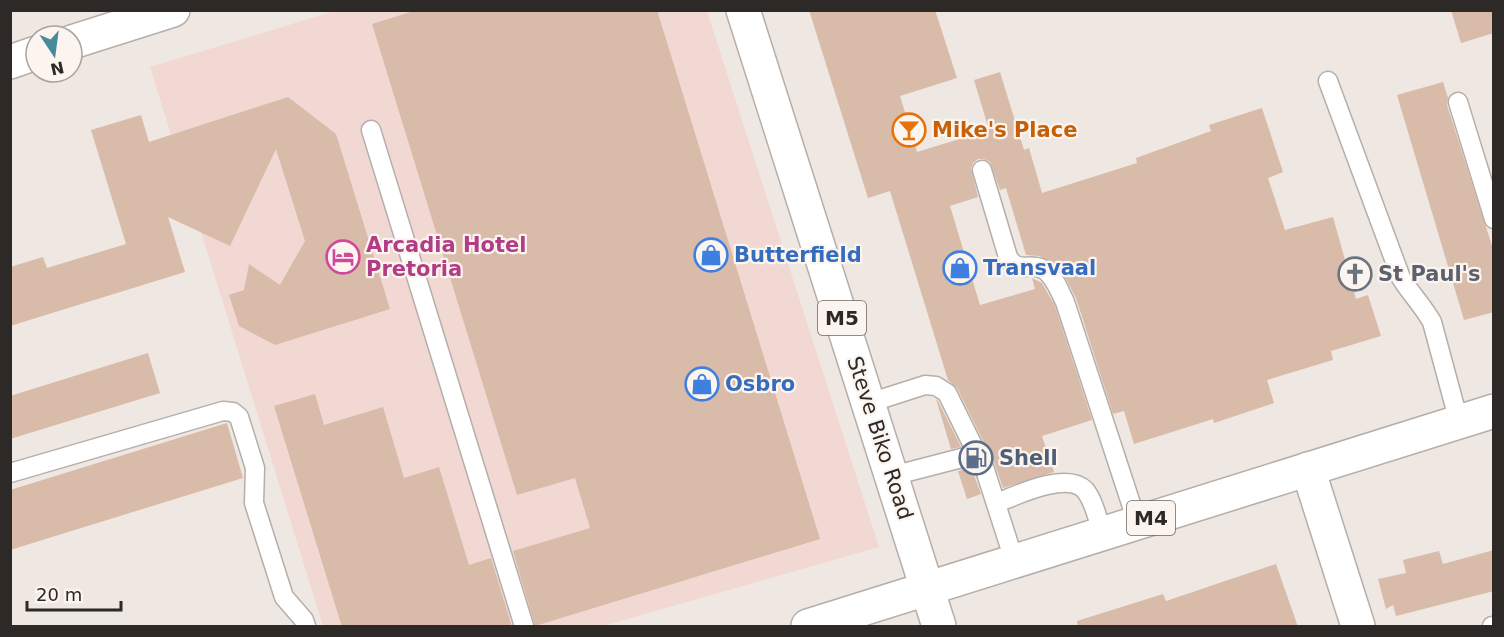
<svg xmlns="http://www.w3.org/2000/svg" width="1504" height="637" viewBox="0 0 1504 637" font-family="'DejaVu Sans',sans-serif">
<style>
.commercial{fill:#f2d8d2}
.building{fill:#d8bba8}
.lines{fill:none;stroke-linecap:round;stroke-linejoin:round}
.lane-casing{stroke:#b5aea9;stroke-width:21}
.street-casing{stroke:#b5aea9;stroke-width:36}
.primary-casing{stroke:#b5aea9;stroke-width:36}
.lane{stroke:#fff;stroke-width:18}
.street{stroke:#fff;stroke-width:33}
.primary{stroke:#fff;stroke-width:33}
.labels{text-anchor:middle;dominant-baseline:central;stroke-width:4.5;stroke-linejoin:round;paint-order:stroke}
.shield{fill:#fcf4ef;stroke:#6a6663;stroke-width:1.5}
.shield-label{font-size:20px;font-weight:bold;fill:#2c2927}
.food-label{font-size:21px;font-weight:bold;fill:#c56008;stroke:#fcf4ef;text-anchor:start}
.hotel-label{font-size:21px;font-weight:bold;fill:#b23c85;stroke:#fcf4ef;text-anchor:start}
.shop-label{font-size:21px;font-weight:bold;fill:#366cbe;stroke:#fcf4ef;text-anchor:start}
.worship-label{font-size:21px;font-weight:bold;fill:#5b616d;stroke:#fcf4ef;text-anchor:start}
.street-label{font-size:21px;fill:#2c2927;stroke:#fcf4ef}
.service-label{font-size:21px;font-weight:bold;fill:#4e5e75;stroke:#fcf4ef;text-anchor:start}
</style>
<rect width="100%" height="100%" fill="#efe7e2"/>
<path class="commercial" d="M335 11H707L879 547 603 626H323L150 67Z"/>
<g class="building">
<path d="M417 10H657L820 539 535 626 513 551 590 528 575 478 517 495 372 24Z"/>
<path d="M809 10H935L957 78 900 96 917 152 989 130 974 80 1000 72 1024 150 1029 148 1042 193 1137 163 1136 158 1211 131 1209 125 1262 108 1283 172 1268 178 1285 230 1333 217 1356 299 1368 295 1381 336 1331 351 1333 360 1267 380 1274 403 1214 423 1213 419 1134 444 1124 411 1113 414 1076 298 1066 279 1058 267 1049 260 1039 256 1026 255 1006 188 1000 190 990 162 984 159H978L973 163 971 168 978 197 950 206 980 305 1035 289 1032 278 1042 283 1055 306 1092 420 1042 436 1054 472 1003 488 995 465 957 388 948 380 890 191 868 198Z"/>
<path d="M1451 10H1494V33L1461 43Z"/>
<path d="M1443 82 1448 98 1447 105 1494 252V312L1464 320 1397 95Z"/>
<path d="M288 97 336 134 390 309 275 345 239 326 229 295 244 290 249 264 280 285 305 241 276 149 230 246 168 217 185 272 10 326V267L43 257 47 268 126 244 91 130 141 115 149 142Z"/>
<path d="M148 353 160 393 10 439V396Z"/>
<path d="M315 394 324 425 383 407 404 478 439 467 469 565 491 558 512 627H342L274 406Z"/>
<path d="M936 399 938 401 961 447 951 449Z"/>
<path d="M227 423 243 478 10 550V490Z"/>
<path d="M971 467 981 494 967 499 958 471Z"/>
<path d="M1494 550V591L1396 616 1393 605 1386 609 1378 579 1406 573 1403 560 1439 551 1443 564Z"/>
<path d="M1276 564 1298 627H1078L1077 621 1163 594 1166 601Z"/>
</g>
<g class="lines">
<g class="lane-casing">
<g id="lane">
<path d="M1328 81 1401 278C1411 294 1423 306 1432 322L1459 422"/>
<path d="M1458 102 1494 219"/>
<path d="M371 130 524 626"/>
<path d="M982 170 1008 257C1018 274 1029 262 1043 269 1054 275 1060 292 1065 302L1137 522"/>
<path d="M869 403 925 385 936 386 947 393 985 470 1014 560"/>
<path d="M10 473 223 411 233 412 239 417 255 468 254 503 284 597 304 620 306 626"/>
<path d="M892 476 977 454"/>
<path d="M997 503C1017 495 1067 471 1085 490 1094 501 1098 520 1102 533"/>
<path d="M1492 626H1494"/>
</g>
</g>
<g class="street-casing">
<g id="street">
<path d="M72 42 173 10"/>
<path d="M10 62 36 53"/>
<path d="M1308 469 1358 626"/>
</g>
</g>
<g class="primary-casing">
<g id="primary">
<path d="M743 10 939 626"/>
<path d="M808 626 1494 411"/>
</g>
</g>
<use href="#lane" class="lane"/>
<use href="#street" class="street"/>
<use href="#primary" class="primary"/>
</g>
<defs>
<g id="bar-ring" transform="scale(1.725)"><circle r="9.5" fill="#fcf4ef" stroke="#e8710a" stroke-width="1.5"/><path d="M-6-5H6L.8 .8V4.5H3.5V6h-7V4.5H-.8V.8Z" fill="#e8710a"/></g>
<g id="shop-ring" transform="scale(1.725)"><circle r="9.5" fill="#fcf4ef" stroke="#3f7fe0" stroke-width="1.5"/><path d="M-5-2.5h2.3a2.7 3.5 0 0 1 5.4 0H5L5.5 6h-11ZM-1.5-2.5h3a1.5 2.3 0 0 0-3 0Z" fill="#3f7fe0"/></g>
<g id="hotel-ring" transform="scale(1.725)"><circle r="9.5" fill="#fcf4ef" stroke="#d1479c" stroke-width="1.5"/><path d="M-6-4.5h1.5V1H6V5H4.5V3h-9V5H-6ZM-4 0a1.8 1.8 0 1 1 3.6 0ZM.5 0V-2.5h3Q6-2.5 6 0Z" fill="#d1479c"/></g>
<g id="church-ring" transform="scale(1.725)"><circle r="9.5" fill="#fcf4ef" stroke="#6b7280" stroke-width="1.5"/><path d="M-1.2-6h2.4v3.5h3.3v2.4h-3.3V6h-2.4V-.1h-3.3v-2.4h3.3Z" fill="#6b7280"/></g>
<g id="fuel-ring" transform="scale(1.725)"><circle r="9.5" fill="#fcf4ef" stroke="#5c6f8a" stroke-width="1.5"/><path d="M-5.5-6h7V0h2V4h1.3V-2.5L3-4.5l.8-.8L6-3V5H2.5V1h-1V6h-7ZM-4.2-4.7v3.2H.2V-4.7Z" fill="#5c6f8a"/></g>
</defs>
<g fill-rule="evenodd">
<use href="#bar-ring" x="909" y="130"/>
<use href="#shop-ring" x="711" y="255"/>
<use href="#hotel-ring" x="343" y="257"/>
<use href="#shop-ring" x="960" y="268"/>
<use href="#church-ring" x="1355" y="274"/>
<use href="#shop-ring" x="702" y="384"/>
<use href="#fuel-ring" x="976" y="458"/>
</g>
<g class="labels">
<g class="shield">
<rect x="818" y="301" width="48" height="34" rx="4.5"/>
<rect x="1127" y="501" width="48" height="34" rx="4.5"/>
</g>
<g class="shield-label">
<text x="842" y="318">M5</text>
<text x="1151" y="518">M4</text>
</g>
<g class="food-label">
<text x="932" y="130">Mike's Place</text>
</g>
<g class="hotel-label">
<text x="366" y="245">Arcadia Hotel<tspan x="366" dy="24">Pretoria</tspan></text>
</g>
<g class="shop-label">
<text x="734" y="255">Butterfield</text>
<text x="983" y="268">Transvaal</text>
<text x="725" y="384">Osbro</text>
</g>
<g class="worship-label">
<text x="1378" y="274">St Paul's</text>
</g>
<g class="street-label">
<text transform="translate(880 438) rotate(72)">Steve Biko Road</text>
</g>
<g class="service-label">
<text x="999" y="458">Shell</text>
</g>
</g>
<rect width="1504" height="637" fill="none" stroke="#2c2927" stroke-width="24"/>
<g transform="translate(54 54) rotate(167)"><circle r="28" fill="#fcf4ef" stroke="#a9a39f" stroke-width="1.5"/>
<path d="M0-4.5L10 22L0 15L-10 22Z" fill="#478b9a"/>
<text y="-9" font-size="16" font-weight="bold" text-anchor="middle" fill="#2c2927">N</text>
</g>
<path d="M27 601v9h94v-9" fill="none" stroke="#2c2927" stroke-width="3"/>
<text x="36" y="601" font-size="18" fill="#2c2927" stroke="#fcf4ef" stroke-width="4.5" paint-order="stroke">20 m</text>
</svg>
